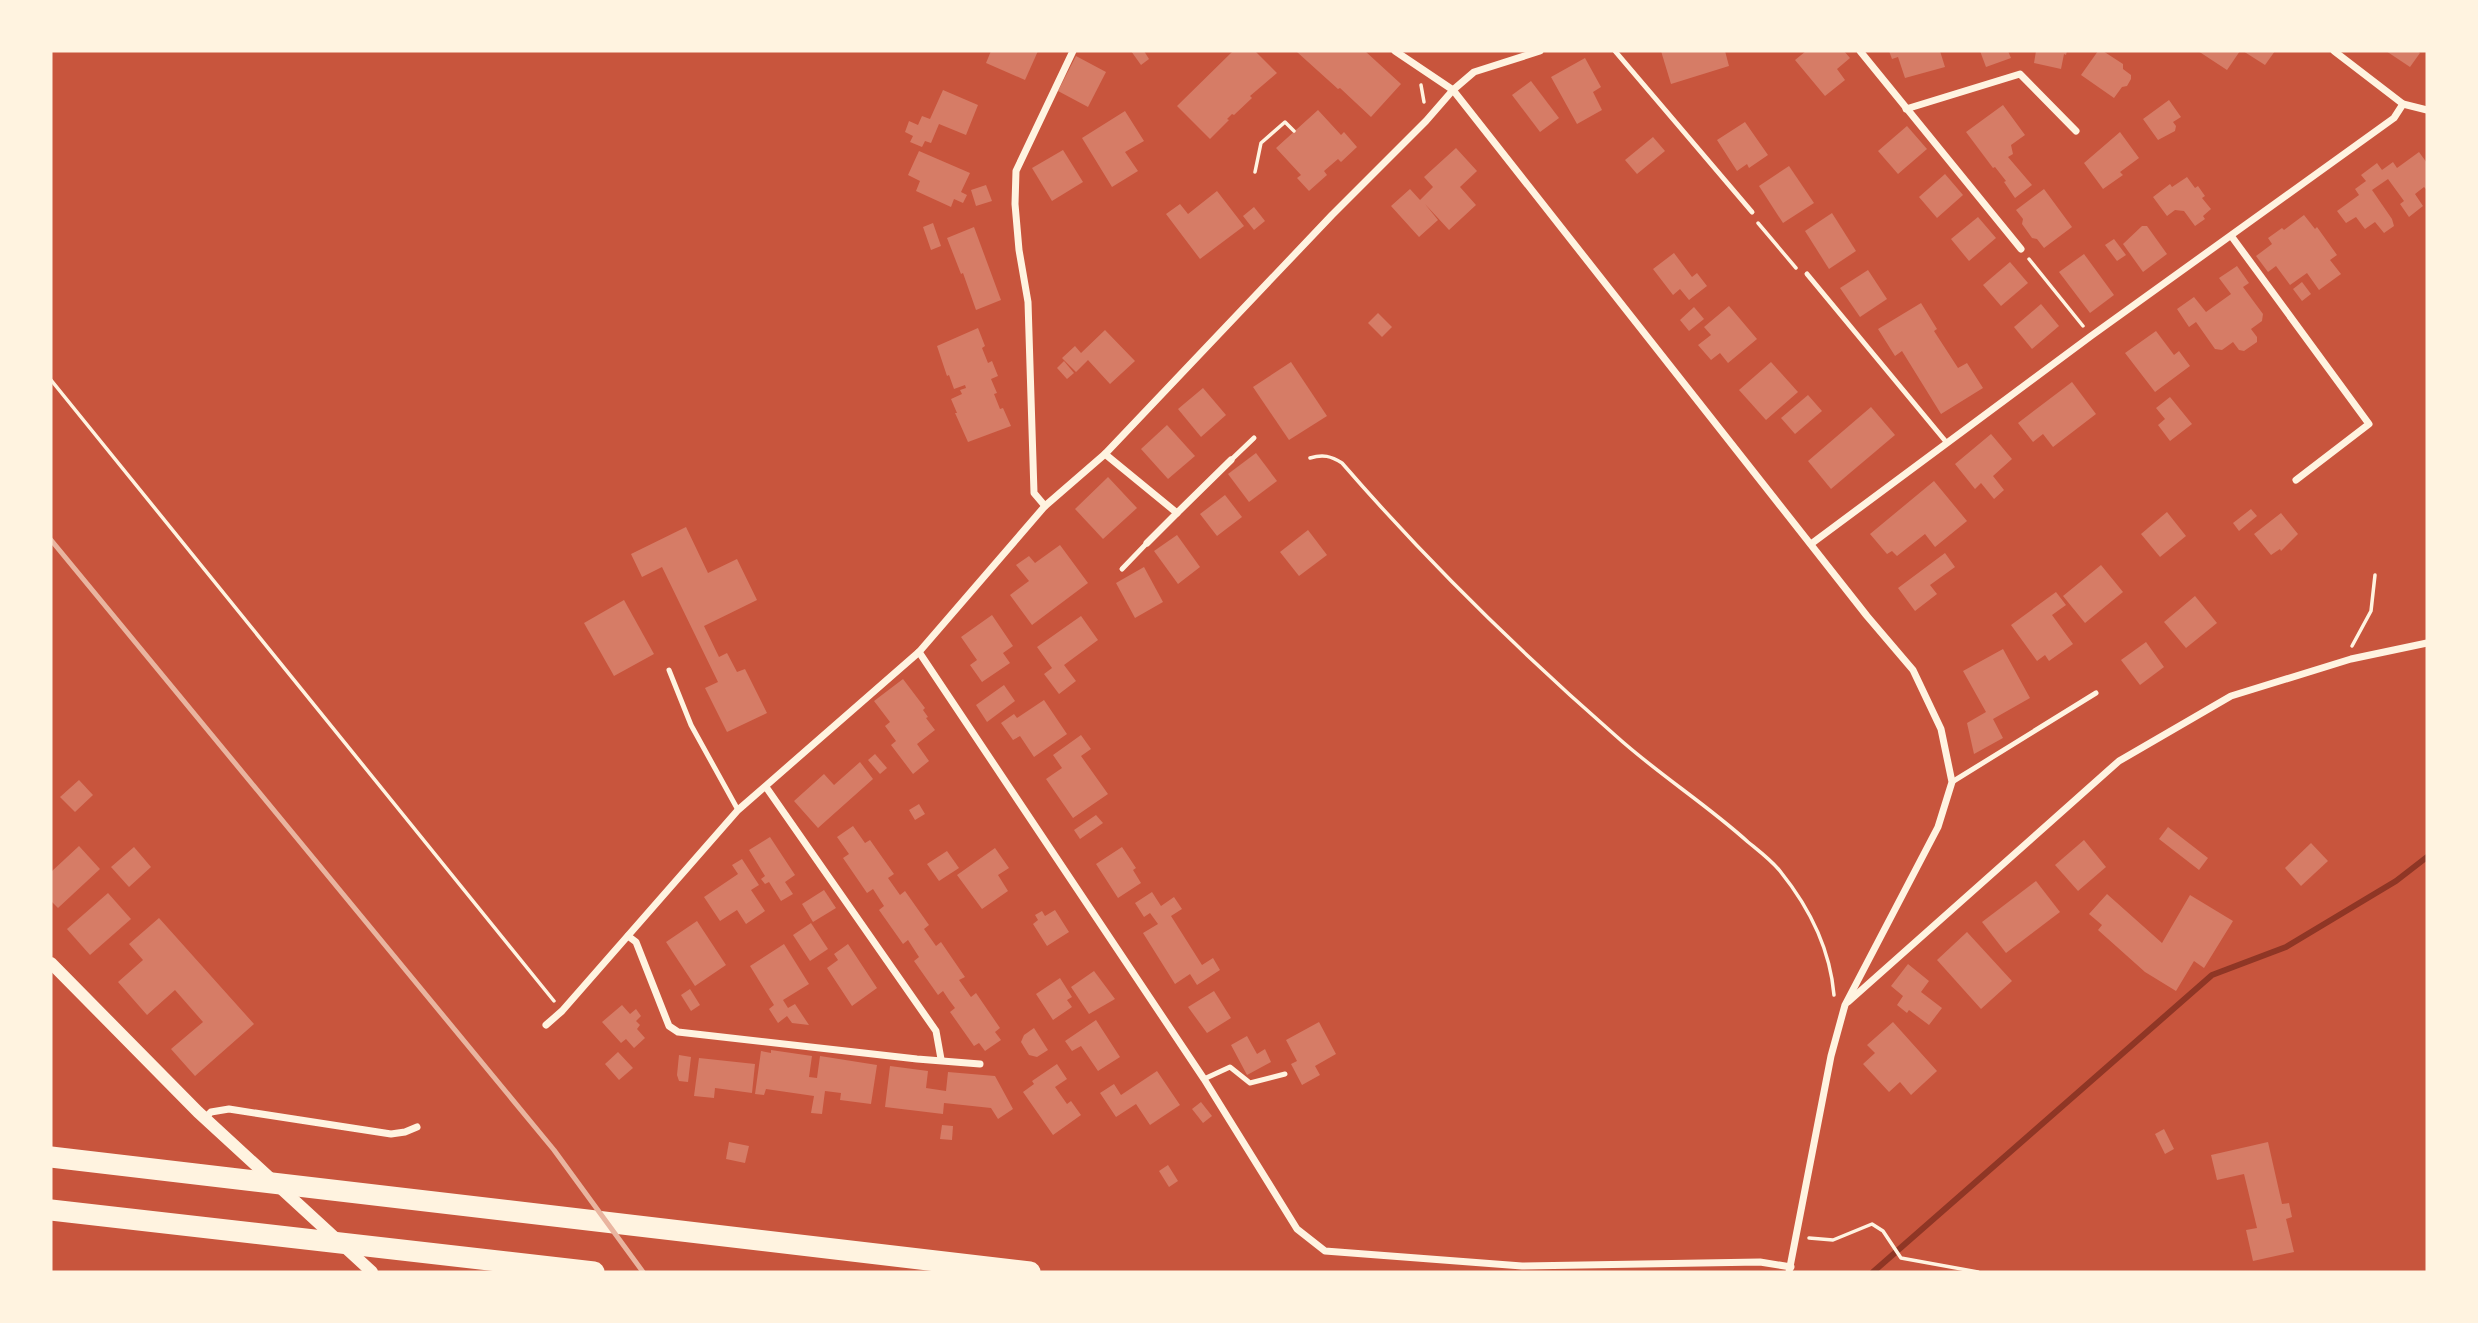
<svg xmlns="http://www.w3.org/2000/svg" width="2478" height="1323" viewBox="0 0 2478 1323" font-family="Manrope,sans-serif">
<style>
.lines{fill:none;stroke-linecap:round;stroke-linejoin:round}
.stream{stroke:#8f3625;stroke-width:6}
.building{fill:#d67c66}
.path{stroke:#fff3e0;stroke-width:3.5}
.service{stroke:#fff3e0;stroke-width:5}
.minor{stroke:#fff3e0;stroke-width:7}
.tertiary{stroke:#fff3e0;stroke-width:12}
.motorway{stroke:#fff3e0;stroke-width:21}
.rail{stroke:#e9b49f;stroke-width:5}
</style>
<rect width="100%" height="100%" fill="#c8553d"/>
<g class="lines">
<path class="stream" d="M1873 1272 2212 975 2286 947 2396 881 2427 857"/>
</g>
<g class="building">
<path d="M991 51H1038L1025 80 986 63Z"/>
<path d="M1131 51H1144L1149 59 1141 65Z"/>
<path d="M1233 51H1255L1277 73 1250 96 1252 98 1234 115 1232 114 1227 119 1229 120 1210 139 1177 106Z"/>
<path d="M1298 51H1365L1401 84 1371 117 1340 88 1338 89 1297 52Z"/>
<path d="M1661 51H1725L1729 66 1671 84Z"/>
<path d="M1806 51H1844L1850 58 1837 69 1845 80 1825 96 1795 60Z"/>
<path d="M1889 51H1940L1945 67 1905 78 1898 57 1892 59Z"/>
<path d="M1980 51H2008L2011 58 1986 67Z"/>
<path d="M2036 51H2067L2066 55 2064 54 2061 69 2034 63Z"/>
<path d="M2098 51H2103L2123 64V69L2131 75V79L2127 86 2122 87 2114 98 2081 75Z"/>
<path d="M2198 51H2240L2227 70Z"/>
<path d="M2243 51H2275L2265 65Z"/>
<path d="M2386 51H2417L2420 53 2410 67Z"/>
<path d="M1076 56 1106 72 1088 107 1058 91Z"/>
<path d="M1585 58 1601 87 1593 92 1602 110 1577 124 1551 77Z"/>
<path d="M1531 81 1559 118 1540 132 1512 95Z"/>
<path d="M943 90 978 105 966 135 939 124 931 143 925 141 922 147 910 142 913 136 905 132 909 121 918 125 922 116 930 119Z"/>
<path d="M2169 100 2181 117 2173 122 2176 126 2175 131 2158 140 2143 119Z"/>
<path d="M2003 105 2025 135 2011 145 2013 154 2008 157 2032 185 2015 198 2004 182 2006 181 1995 167 1993 168 1966 132Z"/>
<path d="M1318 110 1341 135 1344 132 1357 147 1341 162 1338 159 1324 171 1327 175 1309 191 1297 178 1301 175 1276 148Z"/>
<path d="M1125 111 1144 141 1125 152 1138 171 1112 187 1082 138Z"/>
<path d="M1745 122 1768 155 1749 168 1747 164 1737 171 1717 140Z"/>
<path d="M1907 126 1927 149 1898 174 1878 151Z"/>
<path d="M2120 132 2139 158 2120 172 2123 175 2103 189 2084 163Z"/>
<path d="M1653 137 1665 151 1637 174 1625 160Z"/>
<path d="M1456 148 1477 171 1460 187 1476 205 1449 230 1425 204 1438 220 1419 237 1391 206 1410 189 1420 200 1433 187 1424 177Z"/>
<path d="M1063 150 1083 182 1052 201 1032 168Z"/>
<path d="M919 151 970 173 961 192 967 195 963 203 954 199 951 207 916 191 920 181 908 175Z"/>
<path d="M2419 152 2427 163V190L2424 187 2415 194 2423 206 2409 217 2400 204 2404 201 2388 179 2372 190 2392 219 2394 226 2384 233 2375 222 2365 229 2356 217 2346 223 2337 211 2359 195 2355 189 2366 181 2361 175 2377 163 2382 170 2393 162 2397 168Z"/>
<path d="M1789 166 1814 203 1783 223 1759 186Z"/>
<path d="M1945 174 1963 195 1937 218 1919 197Z"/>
<path d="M2187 177 2195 188 2198 186 2205 196 2202 198 2211 209 2203 216 2205 219 2195 226 2184 211 2175 210 2167 216 2153 197 2170 184 2172 187Z"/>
<path d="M986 185 992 201 976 206 971 190Z"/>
<path d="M2044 189 2072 227 2044 248 2037 239 2032 238 2022 224 2023 219 2016 210Z"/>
<path d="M1217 191 1244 226 1200 259 1166 214 1180 204 1188 214Z"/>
<path d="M1254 207 1265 221 1254 230 1243 216Z"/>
<path d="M1832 213 1856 251 1829 269 1805 231Z"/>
<path d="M2304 215 2315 229 2317 227 2337 255 2330 260 2341 274 2319 290 2307 273 2290 285 2276 266 2268 272 2256 256 2272 244 2268 238 2282 228 2284 230Z"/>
<path d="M1978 217 1996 238 1969 261 1951 239Z"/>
<path d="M933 223 941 246 931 250 923 227Z"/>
<path d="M2142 226H2147L2167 254 2143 272 2123 244Z"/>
<path d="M974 227 1001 300 976 310 963 273 961 274 947 238Z"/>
<path d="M2114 239 2126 255 2117 261 2105 245Z"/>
<path d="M1674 253 1692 277 1697 273 1707 286 1689 300 1680 289 1673 295 1653 269Z"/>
<path d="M2084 254 2114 295 2090 313 2059 272Z"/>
<path d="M2010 262 2028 283 2001 306 1983 285Z"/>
<path d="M2237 266 2249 283 2243 287 2263 314 2262 321 2251 329 2257 337V342L2244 351 2239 350 2233 342 2222 350 2215 349 2196 322 2189 327 2177 309 2194 297 2206 312 2231 294 2219 278Z"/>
<path d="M1868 270 1887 299 1860 317 1840 288Z"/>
<path d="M2302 282 2311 294 2302 301 2293 289Z"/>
<path d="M1921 303 1937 329 1934 331 1958 368 1967 363 1983 388 1941 414 1902 351 1895 356 1878 329Z"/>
<path d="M2041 304 2059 326 2032 349 2014 327Z"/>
<path d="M1729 306 1757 339 1728 363 1720 353 1711 360 1698 345 1711 335 1704 327Z"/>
<path d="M1694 307 1704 319 1689 331 1680 320Z"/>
<path d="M1378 313 1392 327 1382 337 1368 323Z"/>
<path d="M978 328 985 346 982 348 988 363 992 361 998 376 991 379 997 393 994 394 1000 409 1003 408 1011 426 968 442 955 413H957L951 399 962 394 960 390 966 388 965 385 954 389 949 375 947 376 937 346Z"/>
<path d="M1105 330 1135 361 1110 384 1088 360 1076 372 1062 358 1075 346 1081 353Z"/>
<path d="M2156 331 2174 355 2179 351 2190 366 2155 392 2125 353Z"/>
<path d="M1064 361 1074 373 1067 379 1057 368Z"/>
<path d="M1291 362 1327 416 1289 440 1253 387Z"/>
<path d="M1771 362 1798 392 1766 420 1739 390Z"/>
<path d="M2072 382 2096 414 2053 447 2043 434 2033 442 2018 423Z"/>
<path d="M1203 388 1226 415 1201 437 1178 409Z"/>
<path d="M1808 395 1822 411 1795 434 1781 418Z"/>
<path d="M2170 397 2192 424 2170 441 2158 425 2165 419 2156 408Z"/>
<path d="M1871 407 1895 435 1831 489 1808 461Z"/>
<path d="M1167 425 1195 456 1168 479 1141 449Z"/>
<path d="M1991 434 2012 459 1993 476 2004 490 1994 499 1981 483 1975 489 1955 464Z"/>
<path d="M1256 453 1277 481 1249 502 1228 474Z"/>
<path d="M1108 477 1137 508 1103 539 1075 509Z"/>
<path d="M1934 481 1967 521 1935 547 1925 534 1897 556 1892 551 1887 554 1870 534Z"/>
<path d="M1225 495 1242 517 1217 536 1200 514Z"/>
<path d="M2251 509 2257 516 2239 531 2233 523Z"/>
<path d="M2167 512 2186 536 2160 557 2141 534Z"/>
<path d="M2281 513 2298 534 2281 551 2280 549 2271 555 2254 534Z"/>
<path d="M686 527 708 573 737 559 757 600 704 626 719 657 727 653 737 672 745 669 767 713 727 732 705 688 718 682 662 567 642 577 631 554Z"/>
<path d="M1308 530 1327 555 1299 576 1280 552Z"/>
<path d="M1177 535 1200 567 1178 584 1154 551Z"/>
<path d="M1060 545 1088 583 1032 625 1010 595 1029 581 1016 565 1029 556 1035 563Z"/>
<path d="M1945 553 1955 567 1930 585 1937 594 1915 611 1898 588Z"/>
<path d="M2101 565 2123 592 2085 623 2063 596Z"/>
<path d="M1144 567 1163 602 1135 618 1116 583Z"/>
<path d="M2056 592 2066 605 2052 615 2073 644 2049 661 2045 655 2037 661 2011 625Z"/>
<path d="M2195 596 2217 623 2186 648 2164 622Z"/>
<path d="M624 600 654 654 614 676 584 623Z"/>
<path d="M992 615 1013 646 1003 653 1010 663 982 682 970 665 977 660 961 637Z"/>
<path d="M1081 616 1098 640 1064 665 1076 681 1059 694 1044 674 1052 668 1037 647Z"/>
<path d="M2146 642 2164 667 2140 685 2121 660Z"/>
<path d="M2003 649 2030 698 1993 719 2003 738 1974 754 1967 723 1986 712 1963 671Z"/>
<path d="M903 679 925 708 923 710 928 717 926 718 935 730 917 744 929 761 913 774 891 745 896 741 885 726 890 722 874 701Z"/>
<path d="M1004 685 1015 701 987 722 976 705Z"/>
<path d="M1044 700 1067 734 1034 757 1020 736 1013 740 1001 723 1014 714 1017 718Z"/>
<path d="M1081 735 1091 749 1081 756 1108 794 1073 818 1046 779 1062 768 1053 755Z"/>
<path d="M875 754 887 768 880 774 868 760Z"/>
<path d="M860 762 873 779 818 828 794 801 824 774 834 785Z"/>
<path d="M79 780 93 795 75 812 60 797Z"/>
<path d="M919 804 925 814 915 820 909 810Z"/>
<path d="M1096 815 1103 823 1080 839 1074 830Z"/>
<path d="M853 826 865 843 870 840 894 874 888 878 900 895 905 891 929 925 924 929 936 946 941 942 965 977 959 980 971 997 976 993 1000 1028 995 1032 1001 1040 985 1051 979 1043 974 1046 950 1012 955 1008 949 1000 943 991 938 995 914 961 919 957 908 940 903 944 879 910 884 906 873 889 867 893 843 858 849 854 837 837Z"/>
<path d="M2168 827 2208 858 2199 870 2159 839Z"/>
<path d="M770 837 795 875 785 882 793 894 781 901 769 882 765 884 761 879 765 876 749 850Z"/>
<path d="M2084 840 2106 867 2078 891 2055 865Z"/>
<path d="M2311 843 2328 861 2301 886 2285 868Z"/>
<path d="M79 846 100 869 58 908 51 901V872Z"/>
<path d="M134 847 151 867 129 887 111 867Z"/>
<path d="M1122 847 1136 868 1133 870 1141 883 1118 898 1096 864Z"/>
<path d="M995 848 1009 868 998 875 1008 891 982 909 957 875Z"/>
<path d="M947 851 959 868 939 881 927 864Z"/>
<path d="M742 859 759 885 751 890 765 911 746 924 737 910 720 921 704 897 738 874 732 865Z"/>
<path d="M2036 881 2060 912 2006 953 1982 922Z"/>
<path d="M824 890 836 908 813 922 802 904Z"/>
<path d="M1152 892 1161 906 1174 897 1182 909 1171 916 1202 965 1213 958 1220 970 1197 985 1190 974 1175 984 1143 933 1158 924 1150 913 1144 917 1135 903Z"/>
<path d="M108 893 131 919 90 955 67 929Z"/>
<path d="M2107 894 2162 943 2190 895 2233 921 2204 968 2194 961 2176 991 2145 972 2098 930 2102 925 2089 914Z"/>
<path d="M1055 910 1069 932 1047 946 1033 924 1038 920 1035 915 1042 911 1045 916Z"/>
<path d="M159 918 254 1024 195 1076 171 1049 203 1022 175 990 147 1015 118 982 143 960 129 944Z"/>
<path d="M697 921 726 965 695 986 666 942Z"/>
<path d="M811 923 828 949 810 961 793 935Z"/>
<path d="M1967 932 2012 981 1981 1009 1937 960Z"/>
<path d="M784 944 809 984 783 1000 788 1008 795 1004 809 1025 792 1023 787 1016 778 1023 769 1009 774 1005 750 966Z"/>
<path d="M848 944 877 988 852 1006 827 968 838 960 834 954Z"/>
<path d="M1908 964 1929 981 1921 992 1942 1008 1929 1025 1909 1010 1907 1013 1897 1005 1903 996 1891 986Z"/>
<path d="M1094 971 1115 999 1089 1014 1071 987Z"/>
<path d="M1060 978 1072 997 1067 1000 1072 1007 1053 1020 1036 994Z"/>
<path d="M690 989 700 1005 691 1011 681 995Z"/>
<path d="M1214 991 1231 1018 1207 1033 1188 1007Z"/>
<path d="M622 1005 630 1014 636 1009 641 1016 636 1021 640 1025 637 1029 645 1038 634 1048 626 1039 621 1043 602 1022Z"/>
<path d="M1096 1020 1120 1057 1098 1071 1081 1046 1072 1051 1065 1041Z"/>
<path d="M1319 1022 1336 1054 1315 1066 1320 1075 1302 1085 1291 1064 1297 1061 1286 1040Z"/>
<path d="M1893 1022 1937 1071 1911 1095 1900 1082 1889 1092 1863 1064 1875 1053 1867 1045Z"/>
<path d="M1034 1028 1048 1050 1037 1057 1029 1055 1021 1042 1024 1035Z"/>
<path d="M1247 1036 1257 1054 1265 1049 1271 1062 1247 1075 1231 1045Z"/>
<path d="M771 1050 812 1056 809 1077 817 1078 820 1056 877 1065 871 1104 840 1100 841 1093 825 1091 822 1114 811 1113 814 1096 766 1089 764 1095 755 1094 761 1051 771 1053Z"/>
<path d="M618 1052 633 1068 619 1080 605 1064Z"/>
<path d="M679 1055 691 1057 688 1082 679 1081 677 1075Z"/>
<path d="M699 1058 755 1064 752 1093 715 1088 714 1098 694 1096Z"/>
<path d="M1057 1064 1067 1079 1055 1087 1067 1104 1071 1101 1081 1115 1053 1135 1023 1092 1034 1084 1032 1081Z"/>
<path d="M890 1066 928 1071 926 1088 946 1091 948 1072 995 1076 1013 1109 998 1119 991 1108 944 1103 943 1114 885 1107Z"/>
<path d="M1157 1071 1180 1105 1150 1125 1136 1104 1116 1117 1100 1093 1114 1084 1121 1095Z"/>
<path d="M1201 1102 1212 1116 1203 1123 1192 1109Z"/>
<path d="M942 1125 953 1126 952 1140 940 1139Z"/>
<path d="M2164 1129 2174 1149 2165 1154 2155 1134Z"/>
<path d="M729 1142 749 1146 745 1163 726 1159Z"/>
<path d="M2268 1142 2282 1204 2289 1203 2292 1217 2286 1219 2294 1252 2253 1261 2246 1230 2257 1228 2244 1174 2217 1180 2211 1155Z"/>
<path d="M1168 1165 1178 1181 1169 1187 1159 1171Z"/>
</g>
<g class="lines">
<g class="path">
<path d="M1421 85 1424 102"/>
<path d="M1255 172 1261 143 1285 122 1294 131"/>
<path d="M1758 223 1796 268"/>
<path d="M2029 259 2083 326"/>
<path d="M51 380 554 1001"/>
<path d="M1310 458C1323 454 1331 456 1342 463 1426 560 1519 651 1616 736 1658 774 1706 804 1748 842 1759 851 1771 860 1780 871 1809 907 1830 948 1834 995"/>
<path d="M2352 646 2371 611 2375 575"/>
<path d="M1809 1238 1833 1240 1872 1224 1883 1231 1901 1258 1978 1272"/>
</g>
<g class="service">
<path d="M1615 51 1752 212"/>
<path d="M1807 274 1947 443"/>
<path d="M1231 460 1254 438"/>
<path d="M1122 569 1147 543"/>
<path d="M669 670 691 725 738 810"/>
<path d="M1952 782 2096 693"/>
<path d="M1204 1079 1230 1067 1250 1083 1285 1074"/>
</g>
<g class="minor">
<path d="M1395 51 1453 90 1867 616 1913 670 1941 729 1952 782 1938 827 1845 1005 1831 1056 1789 1272"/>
<path d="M1860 51 2021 249"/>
<path d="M2334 51 2403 104 2427 110"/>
<path d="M1906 109 2020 74 2076 131"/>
<path d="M2232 237 2369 424 2296 480"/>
<path d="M1105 454 1177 513 1147 543"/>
<path d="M1045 506 1034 493 1028 302 1019 250 1015 204 1016 171 1073 51"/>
<path d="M1177 513 1231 460"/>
<path d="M1811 544 2091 336 2394 118 2403 104"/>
<path d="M919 652 1204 1079 1297 1229 1325 1251 1522 1266 1760 1262 1791 1267"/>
<path d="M766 787 936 1031 941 1059"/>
<path d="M628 936 636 942 669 1026 678 1032 917 1059 980 1064"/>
<path d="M1848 1002 2119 761 2231 696 2351 659 2427 643"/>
<path d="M546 1025 562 1011 738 810 919 652 1045 506 1105 454 1332 215 1426 121 1453 90 1474 72 1540 51"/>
<path d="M205 1118 211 1112 229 1109 391 1134 405 1132 417 1127"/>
</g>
<path class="tertiary" d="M51 963 198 1112 372 1272"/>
<g class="motorway">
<path d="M51 1157 1030 1272"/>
<path d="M51 1210 594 1272"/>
</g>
<path class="rail" d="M51 540 554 1150 643 1272"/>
</g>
<rect width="2478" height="1323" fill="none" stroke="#fff3e0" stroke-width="105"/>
</svg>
